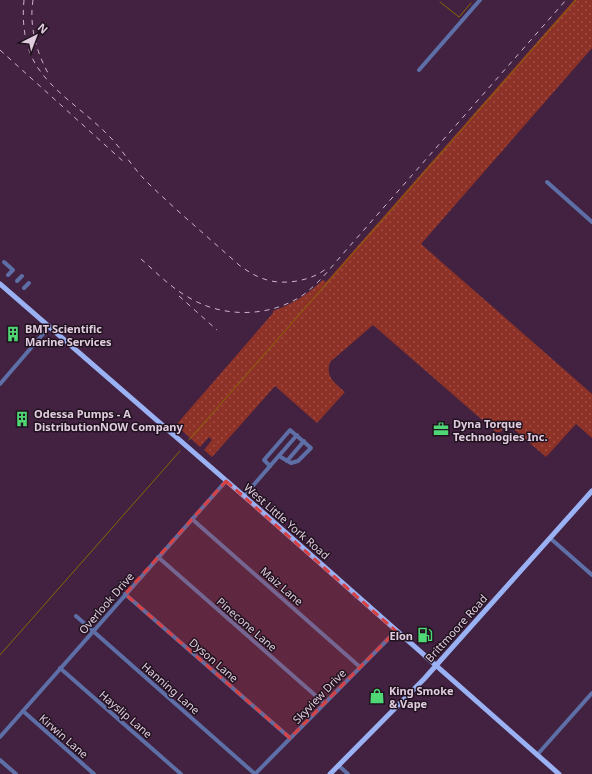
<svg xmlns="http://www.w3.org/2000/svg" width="592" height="774" viewBox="0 0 592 774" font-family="'Noto Sans',sans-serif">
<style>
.grass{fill:url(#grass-dots)}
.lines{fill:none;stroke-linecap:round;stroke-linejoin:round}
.stream{stroke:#876901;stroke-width:1}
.minor{stroke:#5d6fa6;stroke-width:4}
.major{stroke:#9ab1f4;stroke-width:5}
.rail{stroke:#cab4c8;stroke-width:1;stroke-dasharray:5 5;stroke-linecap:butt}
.marked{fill:#d84143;fill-opacity:0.2;stroke:#d84143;stroke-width:3;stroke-dasharray:8 5;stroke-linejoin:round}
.labels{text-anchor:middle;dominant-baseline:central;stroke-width:3;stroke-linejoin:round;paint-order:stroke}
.poi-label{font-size:11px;font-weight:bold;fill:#e0ccde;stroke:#20121f;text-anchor:start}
.street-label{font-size:11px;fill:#e0ccde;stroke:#20121f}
</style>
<defs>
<pattern id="grass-dots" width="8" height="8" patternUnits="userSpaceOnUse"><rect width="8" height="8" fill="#8e3228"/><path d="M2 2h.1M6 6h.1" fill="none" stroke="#9e4e47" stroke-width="1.8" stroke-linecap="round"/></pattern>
</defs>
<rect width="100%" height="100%" fill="#422240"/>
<path class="grass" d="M574 0H592V48L421 244 592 394V438L576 424 546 457 508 424 500 432H496L373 325 330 362C325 377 335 383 345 392L317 423 275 386 212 457 204 450 212 440 209 437 200 447 176 425 273 313V311C293 304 308 294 323 280L326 282Z"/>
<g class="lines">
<g class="stream">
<path d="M440 2 459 17 471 3"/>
<path d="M189 440 576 0"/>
<path d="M0 655 180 451"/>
</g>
<g class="minor">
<path d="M419 70 480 0"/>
<path d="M547 182 592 222"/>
<path d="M4 262 13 270 8 275"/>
<path d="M17 281 22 276"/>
<path d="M24 288 29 283"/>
<path d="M0 384 49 327"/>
<path d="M287 461 304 441"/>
<path d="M270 466 264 460 290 430 311 448 298 461 291 463 279 456"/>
<path d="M244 496 297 435"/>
<path d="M192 519 360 667"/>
<path d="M550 538 592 575"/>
<path d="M158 557 324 703"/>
<path d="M125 594 290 738"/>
<path d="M76 616 255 774 396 631"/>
<path d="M60 668 181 774"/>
<path d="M23 711 94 774"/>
<path d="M0 737 226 481"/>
<path d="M537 755 592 693"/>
<path d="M0 760 16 774"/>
<path d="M339 766 348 774"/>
</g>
<g class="major">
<path d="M0 284 260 510 559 774"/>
<path d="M330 774 424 679 592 491"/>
</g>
<g class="rail">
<path d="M24 0C22 22 24 45 36 65 53 92 83 110 106 133 122 148 132 168 149 184 178 212 209 238 239 265 247 271 255 276 264 279 283 286 312 281 327 268"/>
<path d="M33 0C29 25 36 51 48 73"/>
<path d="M0 50 125 163"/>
<path d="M141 259C156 272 170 287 188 297 222 318 269 318 303 295 318 284 329 270 341 256L566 0"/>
<path d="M179 296 217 330"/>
</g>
</g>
<path class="marked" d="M226 481 396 631 290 738 125 594Z"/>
<defs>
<g id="building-bare" transform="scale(1.2)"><path d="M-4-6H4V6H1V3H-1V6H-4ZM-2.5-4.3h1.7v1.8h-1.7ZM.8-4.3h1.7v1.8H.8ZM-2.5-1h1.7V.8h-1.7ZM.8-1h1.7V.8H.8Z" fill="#4fd675" stroke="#20121f" stroke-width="2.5" paint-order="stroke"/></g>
<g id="office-bare" transform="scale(1.2)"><path d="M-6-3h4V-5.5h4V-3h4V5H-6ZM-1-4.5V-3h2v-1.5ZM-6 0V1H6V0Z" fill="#4fd675" stroke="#20121f" stroke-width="2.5" paint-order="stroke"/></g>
<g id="fuel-bare" transform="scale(1.2)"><path d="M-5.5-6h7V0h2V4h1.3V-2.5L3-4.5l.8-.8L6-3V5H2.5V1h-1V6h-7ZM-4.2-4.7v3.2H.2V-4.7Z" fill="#4fd675" stroke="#20121f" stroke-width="2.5" paint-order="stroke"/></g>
<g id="shop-bare" transform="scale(1.2)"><path d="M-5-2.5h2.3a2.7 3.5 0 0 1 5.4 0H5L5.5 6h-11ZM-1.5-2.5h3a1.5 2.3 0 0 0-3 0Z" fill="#4fd675" stroke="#20121f" stroke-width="2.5" paint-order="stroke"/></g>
</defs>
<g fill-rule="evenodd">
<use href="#building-bare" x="13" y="334"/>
<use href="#building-bare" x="22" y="419"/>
<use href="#office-bare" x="441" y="429"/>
<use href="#fuel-bare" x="425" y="635"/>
<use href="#shop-bare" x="377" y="696"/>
</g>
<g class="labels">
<g class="poi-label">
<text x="25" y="328">BMT Scientific<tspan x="25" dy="13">Marine Services</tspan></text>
<text x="34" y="413">Odessa Pumps - A<tspan x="34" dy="13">DistributionNOW Company</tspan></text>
<text x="453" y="423">Dyna Torque<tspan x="453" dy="13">Technologies Inc.</tspan></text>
<text x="413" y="635" text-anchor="end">Elon</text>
<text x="389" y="690">King Smoke<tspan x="389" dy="13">&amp; Vape</tspan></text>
</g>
<g class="street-label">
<text transform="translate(287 521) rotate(41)">West Little York Road</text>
<text transform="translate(282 586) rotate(41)">Maiz Lane</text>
<text transform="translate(106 603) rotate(-49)">Overlook Drive</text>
<text transform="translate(247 624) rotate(41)">Pinecone Lane</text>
<text transform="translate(456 628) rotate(-48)">Brittmoore Road</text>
<text transform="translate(214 660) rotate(41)">Dyson Lane</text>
<text transform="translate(171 688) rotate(41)">Hanning Lane</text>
<text transform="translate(319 696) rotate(-46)">Skyview Drive</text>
<text transform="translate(126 714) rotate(41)">Hayslip Lane</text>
<text transform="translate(64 736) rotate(41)">Kirwin Lane</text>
</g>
</g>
<g transform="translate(36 36) rotate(42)" stroke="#20121f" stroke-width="3" paint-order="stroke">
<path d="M0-3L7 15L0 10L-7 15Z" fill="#e0ccde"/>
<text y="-6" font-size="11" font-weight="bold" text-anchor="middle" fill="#e0ccde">N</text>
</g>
</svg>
